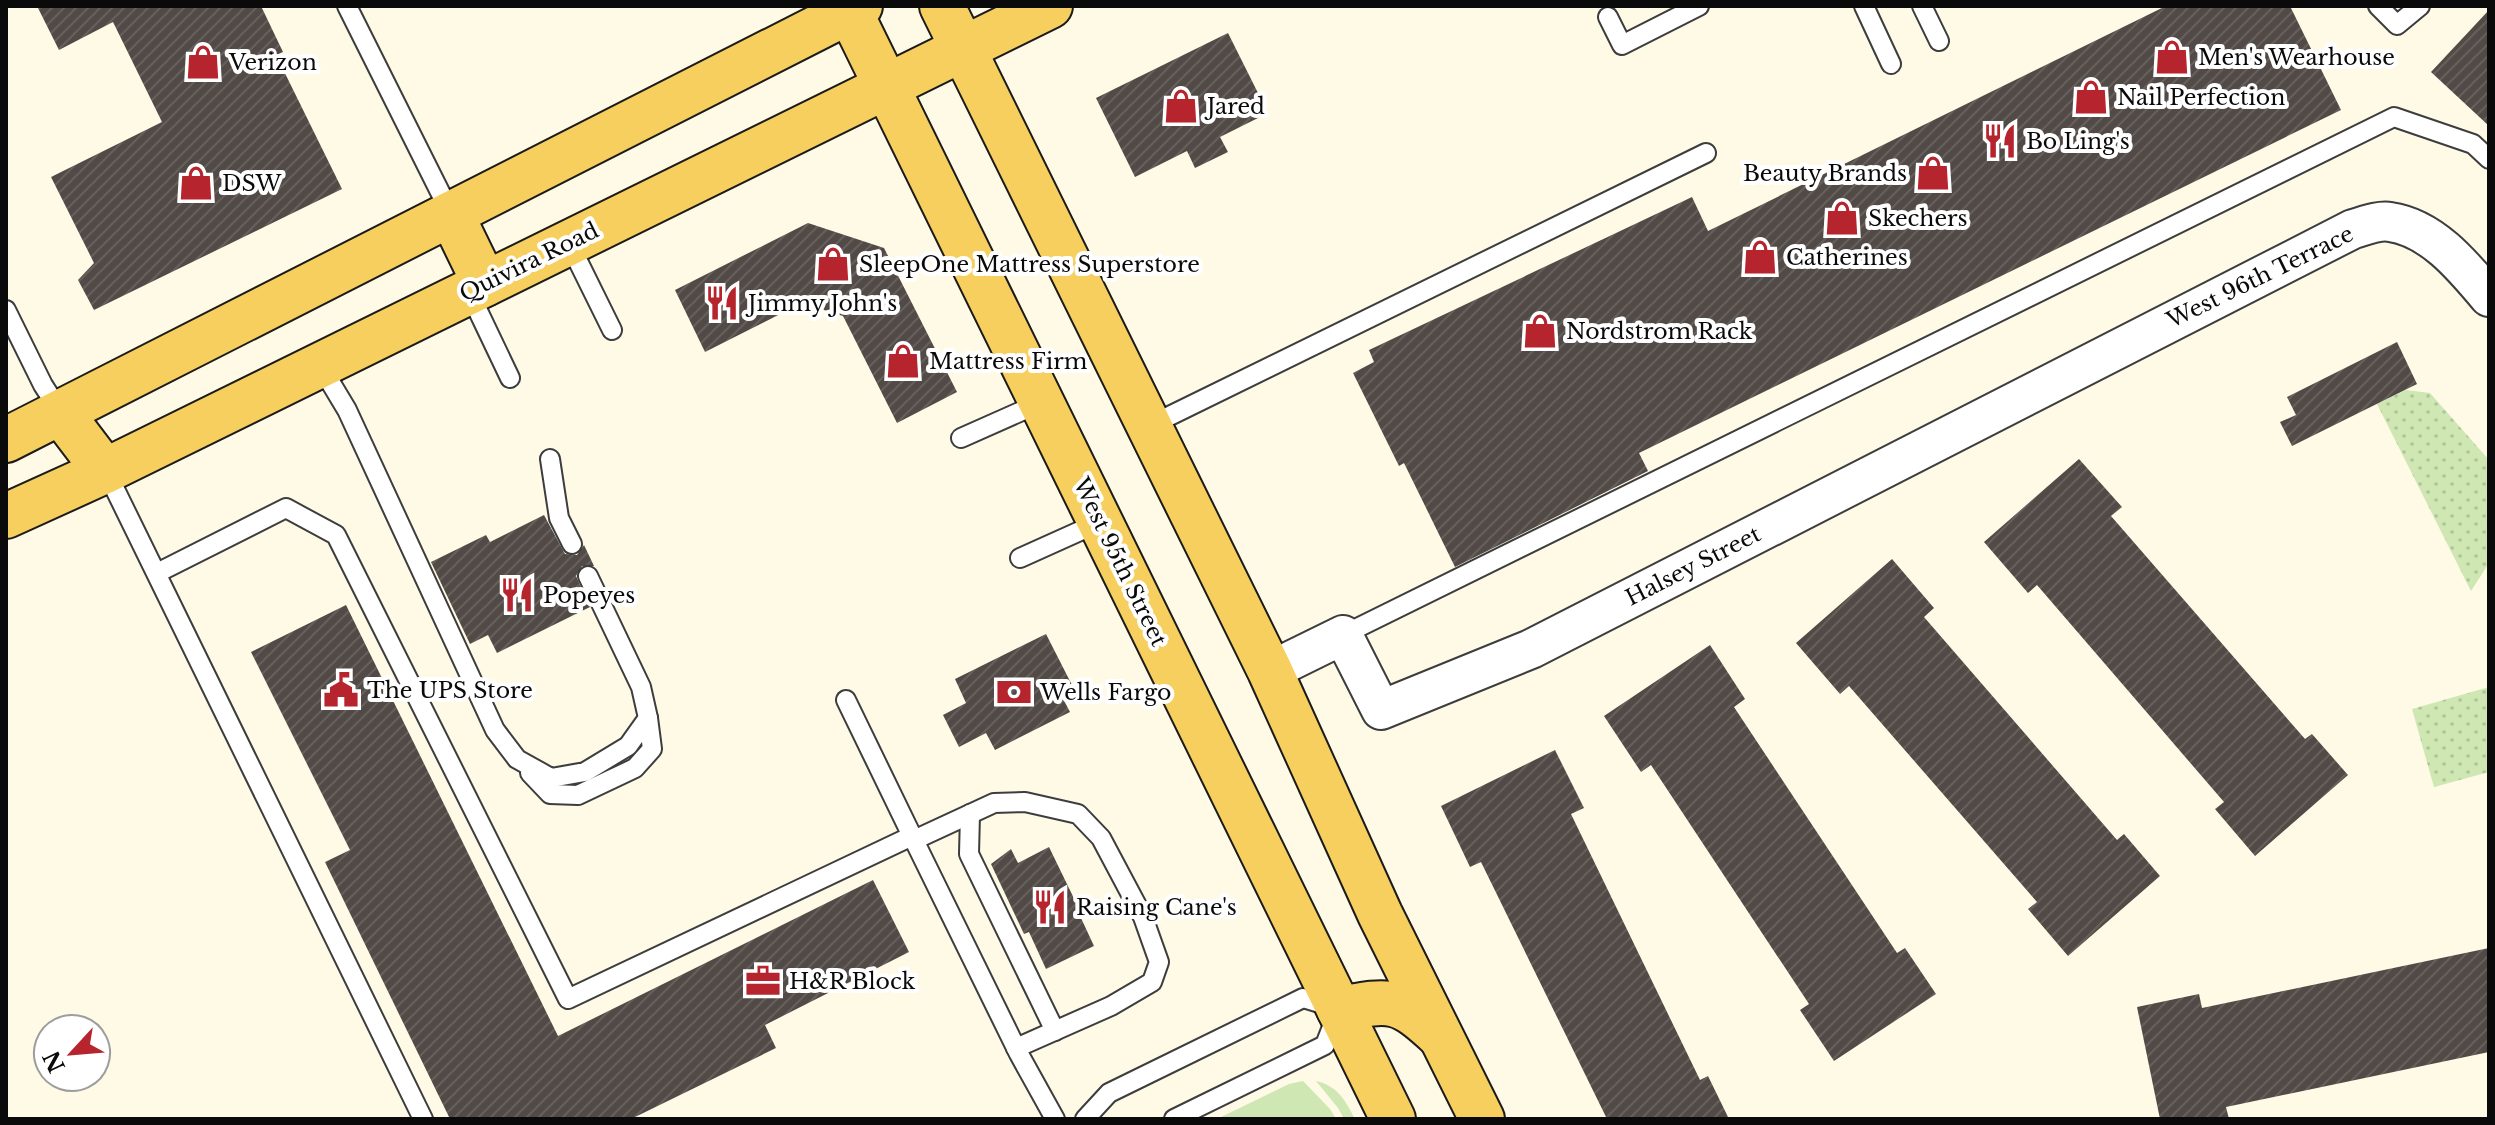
<svg xmlns="http://www.w3.org/2000/svg" width="2495" height="1125" viewBox="0 0 2495 1125" font-family="'Libre Baskerville',serif">
<style>
.grass{fill:#cfe7b2}
.park{fill:url(#park-dots)}
.building{fill:url(#building-hatch)}
.lines{fill:none;stroke-linecap:round;stroke-linejoin:round}
.lane-casing{stroke:#3d3d3d;stroke-width:22}
.street-casing{stroke:#3d3d3d;stroke-width:42}
.primary-casing{stroke:#1b1b1b;stroke-width:48}
.lane{stroke:#fff;stroke-width:18}
.street{stroke:#fff;stroke-width:38}
.primary{stroke:#f7cf5e;stroke-width:44}
.labels{text-anchor:middle;dominant-baseline:central;stroke-width:8;stroke-linejoin:round;paint-order:stroke}
.poi-label{font-size:22px;fill:#0a0a0a;stroke:#fff;text-anchor:start}
.street-label{font-size:22px;fill:#0a0a0a;stroke:#fff}
</style>
<defs>
<pattern id="park-dots" width="8" height="8" patternUnits="userSpaceOnUse" patternTransform="scale(2)"><rect width="8" height="8" fill="#cfe7b2"/><path d="M2 2h.1M6 6h.1" fill="none" stroke="#b0c598" stroke-width="1.8" stroke-linecap="round"/></pattern>
<pattern id="building-hatch" width="6" height="6" patternUnits="userSpaceOnUse" patternTransform="scale(2)"><rect width="6" height="6" fill="#524a46"/><path d="M-1 1l2-2M0 6l6-6M5 7l2-2" fill="none" stroke="#66605c"/></pattern>
</defs>
<rect width="100%" height="100%" fill="#fffae6"/>
<g class="grass">
<path d="M1303 1081 1330 1109 1336 1119H1217L1289 1084Z"/>
<path d="M1316 1081C1338 1086 1345 1100 1355 1119H1344L1338 1108Z"/>
</g>
<g class="park">
<path d="M2406 390 2430 393 2489 460V563L2471 591 2377 404Z"/>
<path d="M2489 687V772L2434 787 2412 709Z"/>
</g>
<g class="building">
<path d="M37 6H261L283 52 276 55 342 189 94 310 78 280 94 263 51 177 162 122 113 22 59 50Z"/>
<path d="M2166 6H2290L2341 110 1639 453 1648 471 1455 567 1404 463 1399 466 1353 373 1374 362 1369 350 1692 197 1708 231Z"/>
<path d="M2489 10V126L2431 72Z"/>
<path d="M1228 33 1268 113 1220 137 1228 152 1195 168 1187 151 1135 177 1096 98Z"/>
<path d="M808 223 884 248 957 392 897 423 843 316 802 303 705 352 675 290Z"/>
<path d="M2397 342 2417 384 2292 446 2280 422 2296 415 2287 397Z"/>
<path d="M2079 459 2122 507 2111 516 2305 739 2312 734 2348 775 2255 856 2215 809 2224 802 2037 585 2028 593 1984 542Z"/>
<path d="M544 515 565 554 577 555 584 545 594 566H582L576 576 590 607 497 653 488 635 470 644 431 562 486 535 490 542Z"/>
<path d="M1892 559 1934 608 1924 617 2117 840 2124 834 2160 876 2068 956 2028 909 2037 902 1849 686 1840 694 1796 643Z"/>
<path d="M346 605 558 1036 873 880 909 952 765 1025 776 1048 631 1119H450L325 862 350 850 251 652Z"/>
<path d="M1046 634 1074 689 1061 695 1070 712 995 750 986 733 959 747 943 715 966 703 955 679Z"/>
<path d="M1710 645 1745 699 1734 707 1897 953 1905 948 1936 994 1834 1061 1800 1010 1809 1004 1651 765 1641 772 1604 716Z"/>
<path d="M1555 750 1584 808 1571 814 1700 1080 1708 1076 1729 1119H1607L1481 862 1470 867 1441 806Z"/>
<path d="M1049 847 1083 917 1081 918 1094 946 1046 969 1029 932 1024 934 991 864 1011 849 1018 863Z"/>
<path d="M2489 948V1052L2226 1107 2229 1119H2160L2137 1007 2199 994 2202 1008Z"/>
</g>
<g class="lines">
<g class="lane-casing">
<g id="lane">
<path d="M347 6 451 214"/>
<path d="M1864 6 1891 64"/>
<path d="M1922 6 1939 41"/>
<path d="M2378 6 2397 25 2420 6"/>
<path d="M1608 17 1622 45 1699 6"/>
<path d="M569 243 612 330"/>
<path d="M469 292 510 378"/>
<path d="M6 310 43 385 61 413"/>
<path d="M320 365 347 410 495 730 517 759 551 778 585 772 628 746 648 718 641 687 588 576"/>
<path d="M1149 426 1706 153"/>
<path d="M961 438 1042 402"/>
<path d="M550 459 559 518 572 544"/>
<path d="M106 471 423 1119"/>
<path d="M1020 558 1100 522"/>
<path d="M157 573 286 508 336 535 568 999 912 836 846 700"/>
<path d="M1343 635 2394 117 2473 144 2489 159"/>
<path d="M530 773 550 794 578 795 635 768 652 749 648 718"/>
<path d="M970 814 969 854 1055 1031"/>
<path d="M912 836 1019 1054 1055 1119"/>
<path d="M914 840 994 803 1025 802 1078 814 1101 838 1143 917 1159 962 1152 982 1111 1006 1016 1048"/>
<path d="M1085 1119 1109 1093 1303 998 1339 1009 1325 1045 1174 1119"/>
</g>
</g>
<g class="street-casing">
<path id="street" d="M1270 671 1343 635 1381 710 1531 649 2353 229C2364 226 2379 220 2390 222 2432 228 2463 266 2489 297"/>
</g>
<g class="primary-casing">
<g id="primary">
<path d="M847 6 1393 1119"/>
<path d="M942 6 1270 671 1380 914 1482 1119"/>
<path d="M451 214 485 284"/>
<path d="M61 413 105 471"/>
<path d="M6 440 860 6"/>
<path d="M6 516 105 471 1050 6"/>
<path d="M1339 1009C1393 999 1399 998 1440 1036"/>
</g>
</g>
<use href="#lane" class="lane"/>
<use href="#street" class="street"/>
<use href="#primary" class="primary"/>
</g>
<defs>
<g id="shop-bare" transform="scale(2.76)"><path d="M-5-2.5h2.3a2.7 3.5 0 0 1 5.4 0H5L5.5 6h-11ZM-1.5-2.5h3a1.5 2.3 0 0 0-3 0Z" fill="#b6252e" stroke="#fff" stroke-width="2.5" paint-order="stroke"/></g>
<g id="restaurant-bare" transform="scale(2.76)"><path d="M-5-6h1v4h1v-4h1v4h1v-4h1v5L-1.5 .5V6h-2V.5L-5-1ZM5-6V6H3V1.5H1.5Q1.5-4 5-6Z" fill="#b6252e" stroke="#fff" stroke-width="2.5" paint-order="stroke"/></g>
<g id="civic-bare" transform="scale(2.76)"><path d="M-.6-6.5H3V-4.5H.6V-3L4-1V1h2V6H-6V1h2V-1L-.6-3ZM-1.2 2.5V6h2.4V2.5Z" fill="#b6252e" stroke="#fff" stroke-width="2.5" paint-order="stroke"/></g>
<g id="bank-bare" transform="scale(2.76)"><path d="M-6-4H6V4H-6ZM0-2.3a2.3 2.3 0 1 0 0 4.6a2.3 2.3 0 1 0 0-4.6Z" fill="#b6252e" stroke="#fff" stroke-width="2.5" paint-order="stroke"/></g>
<g id="office-bare" transform="scale(2.76)"><path d="M-6-3h4V-5.5h4V-3h4V5H-6ZM-1-4.5V-3h2v-1.5ZM-6 0V1H6V0Z" fill="#b6252e" stroke="#fff" stroke-width="2.5" paint-order="stroke"/></g>
</defs>
<g fill-rule="evenodd">
<use href="#shop-bare" x="2172" y="57"/>
<use href="#shop-bare" x="203" y="62"/>
<use href="#shop-bare" x="2091" y="97"/>
<use href="#shop-bare" x="1181" y="106"/>
<use href="#restaurant-bare" x="2000" y="141"/>
<use href="#shop-bare" x="1933" y="173"/>
<use href="#shop-bare" x="196" y="183"/>
<use href="#shop-bare" x="1842" y="218"/>
<use href="#shop-bare" x="1760" y="257"/>
<use href="#shop-bare" x="833" y="264"/>
<use href="#restaurant-bare" x="722" y="303"/>
<use href="#shop-bare" x="1540" y="331"/>
<use href="#shop-bare" x="903" y="361"/>
<use href="#restaurant-bare" x="517" y="595"/>
<use href="#civic-bare" x="341" y="690"/>
<use href="#bank-bare" x="1014" y="692"/>
<use href="#restaurant-bare" x="1050" y="907"/>
<use href="#office-bare" x="763" y="981"/>
</g>
<g class="labels">
<g class="poi-label">
<text x="2198" y="57">Men's Wearhouse</text>
<text x="229" y="62">Verizon</text>
<text x="2117" y="97">Nail Perfection</text>
<text x="1207" y="106">Jared</text>
<text x="2026" y="141">Bo Ling's</text>
<text x="1907" y="173" text-anchor="end">Beauty Brands</text>
<text x="222" y="183">DSW</text>
<text x="1868" y="218">Skechers</text>
<text x="1786" y="257">Catherines</text>
<text x="859" y="264">SleepOne Mattress Superstore</text>
<text x="748" y="303">Jimmy John's</text>
<text x="1566" y="331">Nordstrom Rack</text>
<text x="929" y="361">Mattress Firm</text>
<text x="543" y="595">Popeyes</text>
<text x="367" y="690">The UPS Store</text>
<text x="1040" y="692">Wells Fargo</text>
<text x="1076" y="907">Raising Cane's</text>
<text x="789" y="981">H&amp;R Block</text>
</g>
<g class="street-label">
<text transform="translate(529 262) rotate(-26)">Quivira Road</text>
<text transform="translate(2260 277) rotate(-26)">West 96th Terrace</text>
<text transform="translate(1120 562) rotate(64)">West 95th Street</text>
<text transform="translate(1693 566) rotate(-27)">Halsey Street</text>
</g>
</g>
<rect width="2495" height="1125" fill="none" stroke="#0a0a0a" stroke-width="16"/>
<g transform="translate(72 1053) rotate(244)"><circle r="38" fill="#ffffff" stroke="#9d9d9d" stroke-width="2"/>
<path d="M0-6L14 30L0 20L-14 30Z" fill="#b6252e"/>
<text y="-12" font-size="22" font-weight="bold" text-anchor="middle" fill="#0a0a0a">N</text>
</g>
</svg>
